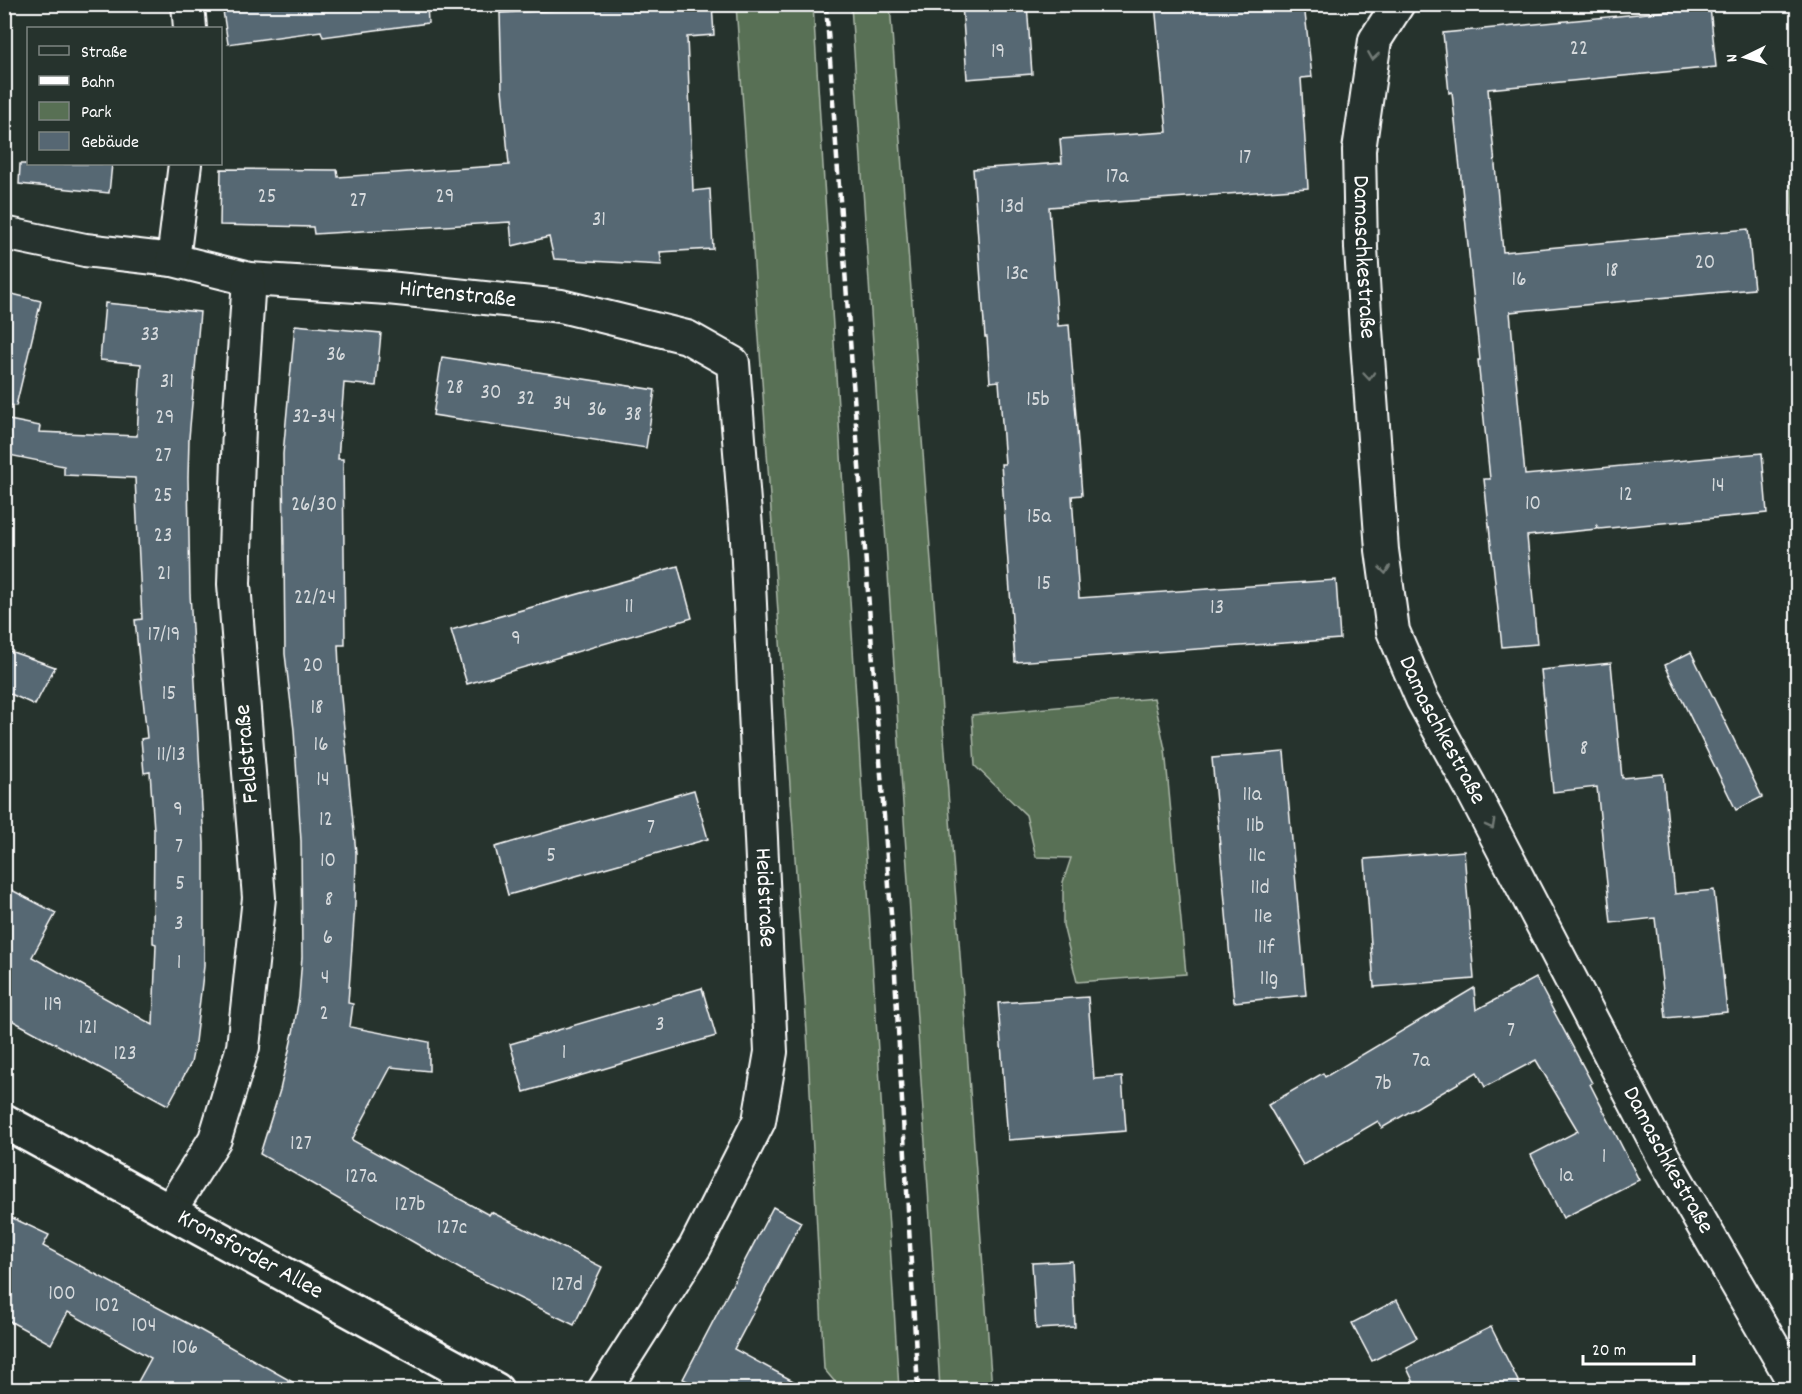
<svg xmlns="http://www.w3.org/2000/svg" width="1802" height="1394" viewBox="0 0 1802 1394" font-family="Dekko,sans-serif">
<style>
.green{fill:#587054;stroke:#acb8aa;stroke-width:1.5}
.building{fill:#566773;stroke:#fff;stroke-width:1.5}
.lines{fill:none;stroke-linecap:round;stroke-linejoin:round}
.minor-casing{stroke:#fff;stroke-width:36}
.tertiary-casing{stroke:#fff;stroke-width:38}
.secondary-casing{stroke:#fff;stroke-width:38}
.minor{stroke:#26332d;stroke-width:32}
.tertiary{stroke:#26332d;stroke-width:33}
.secondary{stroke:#26332d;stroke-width:33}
.rail{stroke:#fff;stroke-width:4.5;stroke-dasharray:9 4.5;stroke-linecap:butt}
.oneway{stroke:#727a76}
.labels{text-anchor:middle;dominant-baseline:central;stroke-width:5;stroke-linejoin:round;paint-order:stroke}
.number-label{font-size:21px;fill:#d5d9dc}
.street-label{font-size:24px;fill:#fff;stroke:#26332d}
</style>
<rect width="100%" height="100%" fill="#26332d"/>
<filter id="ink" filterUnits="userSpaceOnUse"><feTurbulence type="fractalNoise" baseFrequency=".0167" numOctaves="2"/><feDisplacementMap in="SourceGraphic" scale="12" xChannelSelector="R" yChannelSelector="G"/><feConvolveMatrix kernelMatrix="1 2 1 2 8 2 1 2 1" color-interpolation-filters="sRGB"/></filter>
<g filter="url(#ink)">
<g class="green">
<path d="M499 4 675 5 500 13Z"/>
<path d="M736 5H813L899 1389H841L824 1369 807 1031Z"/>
<path d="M851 5H890L992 1389H940L932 1250Z"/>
<path d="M1797 174H1798L1797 312 1790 175Z"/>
<path d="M1154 698 1165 749 1186 974 1077 982 1063 925V882L1071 858 1036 857 1026 815 975 766 972 715Z"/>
</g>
<g class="building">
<path d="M222 4H427L428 23 323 37 321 31 228 44Z"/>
<path d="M675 4H712L714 35 687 37 693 191 710 189 713 249 660 252 662 265 554 259 549 237 512 246 510 222 314 234 313 227 220 225 221 169 337 170 338 177 509 165 502 89 500 13Z"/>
<path d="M962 4H1027L1032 74 967 79Z"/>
<path d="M1155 4H1304L1312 77 1301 78 1308 188 1049 207 1058 326 1069 325 1082 495 1072 496 1079 598 1336 580 1340 639 1015 662 1001 464H1005L999 381 990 382 987 337H985L973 169 1062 163 1060 139 1167 132Z"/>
<path d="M1710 7 1716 67 1488 89 1503 252 1748 229 1754 289 1510 312 1525 475 1762 453 1767 513 1599 529 1597 526V529L1527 536 1537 644 1502 647 1484 479H1490L1478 360H1480L1452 92 1449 93 1443 33Z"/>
<path d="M20 164H112L109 193 19 184Z"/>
<path d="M4 292 41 301 16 406 4 404Z"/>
<path d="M105 303 200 312 189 438 188 478 190 593 204 843V966L195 1042 191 1063 168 1105 4 1016V886L56 913 32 957 153 1025 156 944 153 943 154 830 150 772 144 773 141 739 147 738 135 620 142 619 135 478 64 475V466L4 454V419L40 426 39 432 137 436 141 364 100 360Z"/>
<path d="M295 325 381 333 376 386 344 383 338 459H343L345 645H338L340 687 356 853 355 905 348 1003 353 1004 350 1027 429 1042V1071L391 1067 352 1140 489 1215 491 1212 602 1267 574 1325 462 1270 260 1154 280 1090 293 1033 299 997 302 957 301 841 294 730 285 654 283 454Z"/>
<path d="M442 357 655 390 646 448 433 415Z"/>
<path d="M678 566 692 618 467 684 451 630Z"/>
<path d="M4 649 55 667 35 705 4 691Z"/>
<path d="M1691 652 1762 797 1736 810 1665 665Z"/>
<path d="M1611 663 1622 778 1663 774 1675 894 1714 890 1727 1012 1666 1018 1655 918 1611 923 1597 787 1553 792 1541 670Z"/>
<path d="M1284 752 1306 995 1234 1002 1212 758Z"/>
<path d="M694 790 708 839 508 895 495 847Z"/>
<path d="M1464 851 1474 979 1374 987 1365 859Z"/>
<path d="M1536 978 1592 1083 1590 1084 1639 1180 1563 1218 1531 1155 1578 1131 1536 1060 1485 1087 1477 1072 1382 1128 1378 1121 1303 1165 1268 1105 1323 1073 1325 1077 1474 988 1476 1010Z"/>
<path d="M702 988 716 1036 524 1092 510 1044Z"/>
<path d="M1088 997 1094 1079 1122 1077 1126 1131 1008 1140 998 1003Z"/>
<path d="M773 1207 801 1222 734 1349 808 1389H703L683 1379Z"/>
<path d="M4 1214 49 1235 43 1246 200 1330 305 1389H134L151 1358 68 1312 51 1344 4 1318Z"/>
<path d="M1072 1261 1075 1327 1036 1329 1032 1263Z"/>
<path d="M1397 1300 1417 1338 1372 1361 1352 1323Z"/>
<path d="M1491 1327 1522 1389H1417L1407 1368Z"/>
</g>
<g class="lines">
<g class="minor-casing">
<g id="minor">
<path d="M188 4 190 28"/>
<path id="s1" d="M1398 4 1375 40 1359 150 1361 248 1366 329 1382 550 1393 631 1422 699 1470 786 1664 1158 1797 1388"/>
<path id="s2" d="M4 233 85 250 173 260 249 279 388 288 561 306 687 337 733 363 747 540 771 1052 759 1121 695 1247 604 1390"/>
<path d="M173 260 185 164"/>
<path d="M169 1212 215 1139 243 1047 259 898 234 584 239 426 249 279"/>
</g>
</g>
<g class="tertiary-casing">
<path id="tertiary" d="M1793 1390 1798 1387"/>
</g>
<g class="secondary-casing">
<g id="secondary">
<path id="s3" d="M4 1121 496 1390"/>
</g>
</g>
<use href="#minor" class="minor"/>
<use href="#tertiary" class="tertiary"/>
<use href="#secondary" class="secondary"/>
<path class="rail" d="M826 4 894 956 918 1390"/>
</g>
<defs><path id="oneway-chevron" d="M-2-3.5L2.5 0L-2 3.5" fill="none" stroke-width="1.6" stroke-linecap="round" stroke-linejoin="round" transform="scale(1.5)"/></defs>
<g class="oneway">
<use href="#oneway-chevron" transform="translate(1373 56) rotate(99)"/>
<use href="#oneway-chevron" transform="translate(1369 376) rotate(85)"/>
<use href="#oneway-chevron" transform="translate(1385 570) rotate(83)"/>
<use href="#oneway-chevron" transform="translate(1491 825) rotate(62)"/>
</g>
</g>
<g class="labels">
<g class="number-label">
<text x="1579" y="50">22</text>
<text x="998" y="53">19</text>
<text x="1245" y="159">17</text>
<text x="1117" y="178">17a</text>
<text x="267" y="198">25</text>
<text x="445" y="198">29</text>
<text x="358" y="202">27</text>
<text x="1012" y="208">13d</text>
<text x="599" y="221">31</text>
<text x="1705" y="264">20</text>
<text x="1612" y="272">18</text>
<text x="1017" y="275">13c</text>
<text x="1519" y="281">16</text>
<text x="150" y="336">33</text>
<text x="336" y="356">36</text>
<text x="167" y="383">31</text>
<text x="455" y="389">28</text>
<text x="491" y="394">30</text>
<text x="526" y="400">32</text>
<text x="1038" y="401">15b</text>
<text x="562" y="405">34</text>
<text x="597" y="411">36</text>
<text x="633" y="416">38</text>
<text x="314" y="418">32-34</text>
<text x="165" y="419">29</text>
<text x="163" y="457">27</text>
<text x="1718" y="487">14</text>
<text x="1626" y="496">12</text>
<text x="163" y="497">25</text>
<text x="1533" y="505">10</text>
<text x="314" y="506">26/30</text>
<text x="1039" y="518">15a</text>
<text x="163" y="537">23</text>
<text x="164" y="575">21</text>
<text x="1044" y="585">15</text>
<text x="315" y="599">22/24</text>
<text x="629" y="608">11</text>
<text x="1217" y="609">13</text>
<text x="164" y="636">17/19</text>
<text x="516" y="640">9</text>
<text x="313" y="667">20</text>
<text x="169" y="695">15</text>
<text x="317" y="709">18</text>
<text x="321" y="746">16</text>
<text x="1584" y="750">8</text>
<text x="171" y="756">11/13</text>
<text x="323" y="781">14</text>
<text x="1252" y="796">11a</text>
<text x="178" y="811">9</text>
<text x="326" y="821">12</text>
<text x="1255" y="827">11b</text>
<text x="651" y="829">7</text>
<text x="179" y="848">7</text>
<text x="551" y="857">5</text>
<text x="1257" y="857">11c</text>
<text x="328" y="862">10</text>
<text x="180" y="885">5</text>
<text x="1260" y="889">11d</text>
<text x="329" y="901">8</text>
<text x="1263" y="918">11e</text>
<text x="179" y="925">3</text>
<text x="328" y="939">6</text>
<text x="1266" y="949">11f</text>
<text x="179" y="964">1</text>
<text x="325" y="979">4</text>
<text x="1269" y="980">11g</text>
<text x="53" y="1006">119</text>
<text x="324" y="1015">2</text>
<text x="660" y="1026">3</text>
<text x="88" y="1029">121</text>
<text x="1511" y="1032">7</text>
<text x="564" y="1054">1</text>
<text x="125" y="1055">123</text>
<text x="1421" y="1062">7a</text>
<text x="1383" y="1085">7b</text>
<text x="301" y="1145">127</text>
<text x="1604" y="1158">1</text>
<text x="1566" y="1177">1a</text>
<text x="361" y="1178">127a</text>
<text x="410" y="1206">127b</text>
<text x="452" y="1229">127c</text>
<text x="567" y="1286">127d</text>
<text x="62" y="1295">100</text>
<text x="107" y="1307">102</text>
<text x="144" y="1327">104</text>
<text x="185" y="1349">106</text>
</g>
<g class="street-label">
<text stroke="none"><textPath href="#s1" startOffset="261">Damaschkestraße</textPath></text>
<text stroke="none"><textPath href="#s2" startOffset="459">Hirtenstraße</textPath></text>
<text stroke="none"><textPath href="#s1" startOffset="747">Damaschkestraße</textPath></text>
<text transform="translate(248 754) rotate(-95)">Feldstraße</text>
<text stroke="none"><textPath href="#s2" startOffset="1281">Heidstraße</textPath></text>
<text stroke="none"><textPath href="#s1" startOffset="1233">Damaschkestraße</textPath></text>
<text stroke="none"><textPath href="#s3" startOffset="280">Kronsforder Allee</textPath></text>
</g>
</g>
<rect width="1802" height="1394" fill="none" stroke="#26332d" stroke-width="24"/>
<rect x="12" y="12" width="1778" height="1370" fill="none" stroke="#fff" stroke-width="2" filter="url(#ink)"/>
<rect x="27" y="27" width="195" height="138" fill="#26332d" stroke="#7d8581" stroke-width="1.5"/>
<rect x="39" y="46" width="30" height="9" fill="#26332d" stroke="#7d8581" stroke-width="1.5"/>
<text x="81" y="57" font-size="18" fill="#ffffff">Straße</text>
<rect x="39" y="76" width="30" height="9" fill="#ffffff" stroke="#7d8581" stroke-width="1.5"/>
<text x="81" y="87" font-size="18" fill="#ffffff">Bahn</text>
<rect x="39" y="102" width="30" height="18" fill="#587054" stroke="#7d8581" stroke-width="1.5"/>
<text x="81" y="117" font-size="18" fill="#ffffff">Park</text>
<rect x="39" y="132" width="30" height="18" fill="#566773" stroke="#7d8581" stroke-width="1.5"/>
<text x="81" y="147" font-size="18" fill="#ffffff">Gebäude</text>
<g transform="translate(1745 57) rotate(265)" stroke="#26332d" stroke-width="4.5" paint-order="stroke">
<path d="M0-4.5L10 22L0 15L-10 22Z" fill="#ffffff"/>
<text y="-9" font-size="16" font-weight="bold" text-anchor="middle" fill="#ffffff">N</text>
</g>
<path d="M1583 1355v9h111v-9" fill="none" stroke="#ffffff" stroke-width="3"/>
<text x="1592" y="1355" font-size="18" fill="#ffffff" stroke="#26332d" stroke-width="4.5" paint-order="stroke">20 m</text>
</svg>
